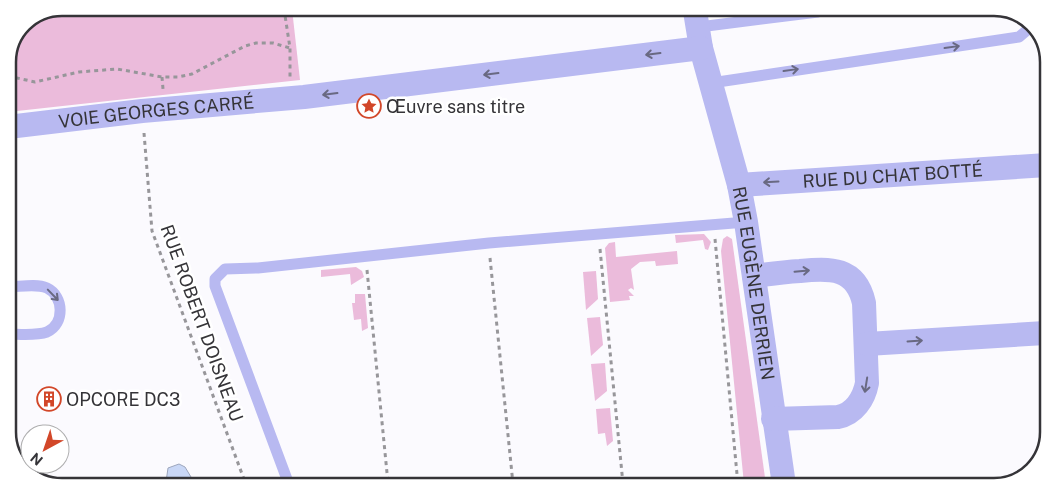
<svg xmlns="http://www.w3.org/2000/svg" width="1056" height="494" viewBox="0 0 1056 494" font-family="'Public Sans',sans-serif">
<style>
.green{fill:#ebbbdb}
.water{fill:#c9d7f6;stroke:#9da6bd}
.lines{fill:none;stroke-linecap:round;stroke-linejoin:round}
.path{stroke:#97969a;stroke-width:3;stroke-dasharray:4 4;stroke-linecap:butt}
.service{stroke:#b8b9f1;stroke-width:11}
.minor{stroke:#b8b9f1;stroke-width:24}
.oneway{stroke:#696982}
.labels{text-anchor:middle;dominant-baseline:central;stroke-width:5;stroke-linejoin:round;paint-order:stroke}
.poi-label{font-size:18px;fill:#353438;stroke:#fff;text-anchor:start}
.street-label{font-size:18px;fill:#353438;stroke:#fff}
.rim{fill:none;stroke:#353438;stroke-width:2.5}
</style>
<rect width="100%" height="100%" fill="#fbfafe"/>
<g class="green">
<path d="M62 8 292 9 300 80 8 112V59L24 23Z"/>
<path d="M704 234 711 242 708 250 705 249 703 240 676 243 675 235Z"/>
<path d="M727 236 732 239 766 485 744 484 721 251 723 239Z"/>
<path d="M615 242 616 257 677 251 678 264 656 266 655 261 640 262 631 269 634 290 631 288 628 290 634 296H629L630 300 610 302 605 248 609 243Z"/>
<path d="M356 267 362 271 364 277 351 285 350 274 321 277V270Z"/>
<path d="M596 271 598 299 586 310 583 272Z"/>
<path d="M355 294H365L368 328 362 331 361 319 354 320 352 303H355Z"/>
<path d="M600 317 603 345 591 356 587 318Z"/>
<path d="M605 363 607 391 595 401 591 364Z"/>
<path d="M610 408 613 441 607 446 605 433 598 434 596 409Z"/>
</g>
<path class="water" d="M179 464 185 467 194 482H166L168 468Z"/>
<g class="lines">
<g class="path">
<path d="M284 9 290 48V79"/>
<path d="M8 76 35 82 79 72 117 69 162 77H178L192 74 245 46 256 43H273L290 48"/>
<path d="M162 77 163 89"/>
<path d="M144 133 152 231 245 482"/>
<path d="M715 239 738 485"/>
<path d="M600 249 623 484"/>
<path d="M490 258 513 484"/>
<path d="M367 270 388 483"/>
</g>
<g class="service">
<path d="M699 27 818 12"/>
<path d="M711 83 1019 37 1032 26"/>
<path d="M8 287C19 287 36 283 47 288 64 296 65 324 47 332 36 336 19 334 8 334"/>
<path d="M288 482 215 286V279L225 269 258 268 489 243 746 222"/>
</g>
<g class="minor">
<path id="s1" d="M695 11 701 48 739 185 746 222 784 485"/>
<path id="s2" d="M8 127 142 111 304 97 701 48"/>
<path id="s3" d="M739 185 1047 165"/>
<path d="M754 276C769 274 785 272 800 271 830 268 856 267 864 303L867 383C864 399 854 414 838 417L773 419"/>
<path d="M867 344 1045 333"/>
</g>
</g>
<defs><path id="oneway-shaft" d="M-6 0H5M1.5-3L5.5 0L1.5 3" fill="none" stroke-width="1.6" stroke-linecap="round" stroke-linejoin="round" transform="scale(1.25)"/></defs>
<g class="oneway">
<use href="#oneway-shaft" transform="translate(952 47) rotate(-8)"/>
<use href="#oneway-shaft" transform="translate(653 54) rotate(173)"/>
<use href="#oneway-shaft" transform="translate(791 70) rotate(-8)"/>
<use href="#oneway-shaft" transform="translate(491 74) rotate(173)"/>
<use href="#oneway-shaft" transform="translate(330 94) rotate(173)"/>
<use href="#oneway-shaft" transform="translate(771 182) rotate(177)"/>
<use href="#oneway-shaft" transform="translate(802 271) rotate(-5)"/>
<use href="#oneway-shaft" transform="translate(53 295) rotate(46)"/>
<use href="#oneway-shaft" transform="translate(915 341) rotate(-4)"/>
<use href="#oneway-shaft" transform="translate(866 385) rotate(99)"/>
</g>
<defs>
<g id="sight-ring" transform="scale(1.25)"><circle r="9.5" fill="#fff" stroke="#d24729" stroke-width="1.5"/><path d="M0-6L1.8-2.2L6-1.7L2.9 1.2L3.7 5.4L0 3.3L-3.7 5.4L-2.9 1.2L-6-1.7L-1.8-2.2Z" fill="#d24729"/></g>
<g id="building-ring" transform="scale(1.25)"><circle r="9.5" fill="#fff" stroke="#d24729" stroke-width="1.5"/><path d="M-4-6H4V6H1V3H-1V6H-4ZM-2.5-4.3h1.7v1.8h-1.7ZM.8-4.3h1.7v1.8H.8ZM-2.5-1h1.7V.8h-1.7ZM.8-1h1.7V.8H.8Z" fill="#d24729"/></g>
</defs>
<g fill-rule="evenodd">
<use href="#sight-ring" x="369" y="106"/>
<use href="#building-ring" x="49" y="399"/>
</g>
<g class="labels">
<g class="poi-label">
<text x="386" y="106">Œuvre sans titre</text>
<text x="66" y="399">OPCORE DC3</text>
</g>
<g class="street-label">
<text stroke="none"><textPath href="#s2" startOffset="149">VOIE GEORGES CARRÉ</textPath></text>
<text stroke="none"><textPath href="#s3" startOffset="154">RUE DU CHAT BOTTÉ</textPath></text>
<text stroke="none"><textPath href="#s1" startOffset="279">RUE EUGÈNE DERRIEN</textPath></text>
<text transform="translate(202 323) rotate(70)">RUE ROBERT DOISNEAU</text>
</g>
</g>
<path d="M0 0H1056V494H0ZM62 16H994A46 46 0 0 1 1040 62V432A46 46 0 0 1 994 478H62A46 46 0 0 1 16 432V62A46 46 0 0 1 62 16Z" fill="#fff" fill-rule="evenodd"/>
<path class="rim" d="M62 16H994A46 46 0 0 1 1040 62V432A46 46 0 0 1 994 478H62A46 46 0 0 1 16 432V62A46 46 0 0 1 62 16Z"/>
<g transform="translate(45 449) rotate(220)"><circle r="24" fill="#ffffff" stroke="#aeaeaf"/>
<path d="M0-4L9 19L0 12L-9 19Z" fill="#d24729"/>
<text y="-8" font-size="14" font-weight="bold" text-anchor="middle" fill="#353438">N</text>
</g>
</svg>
